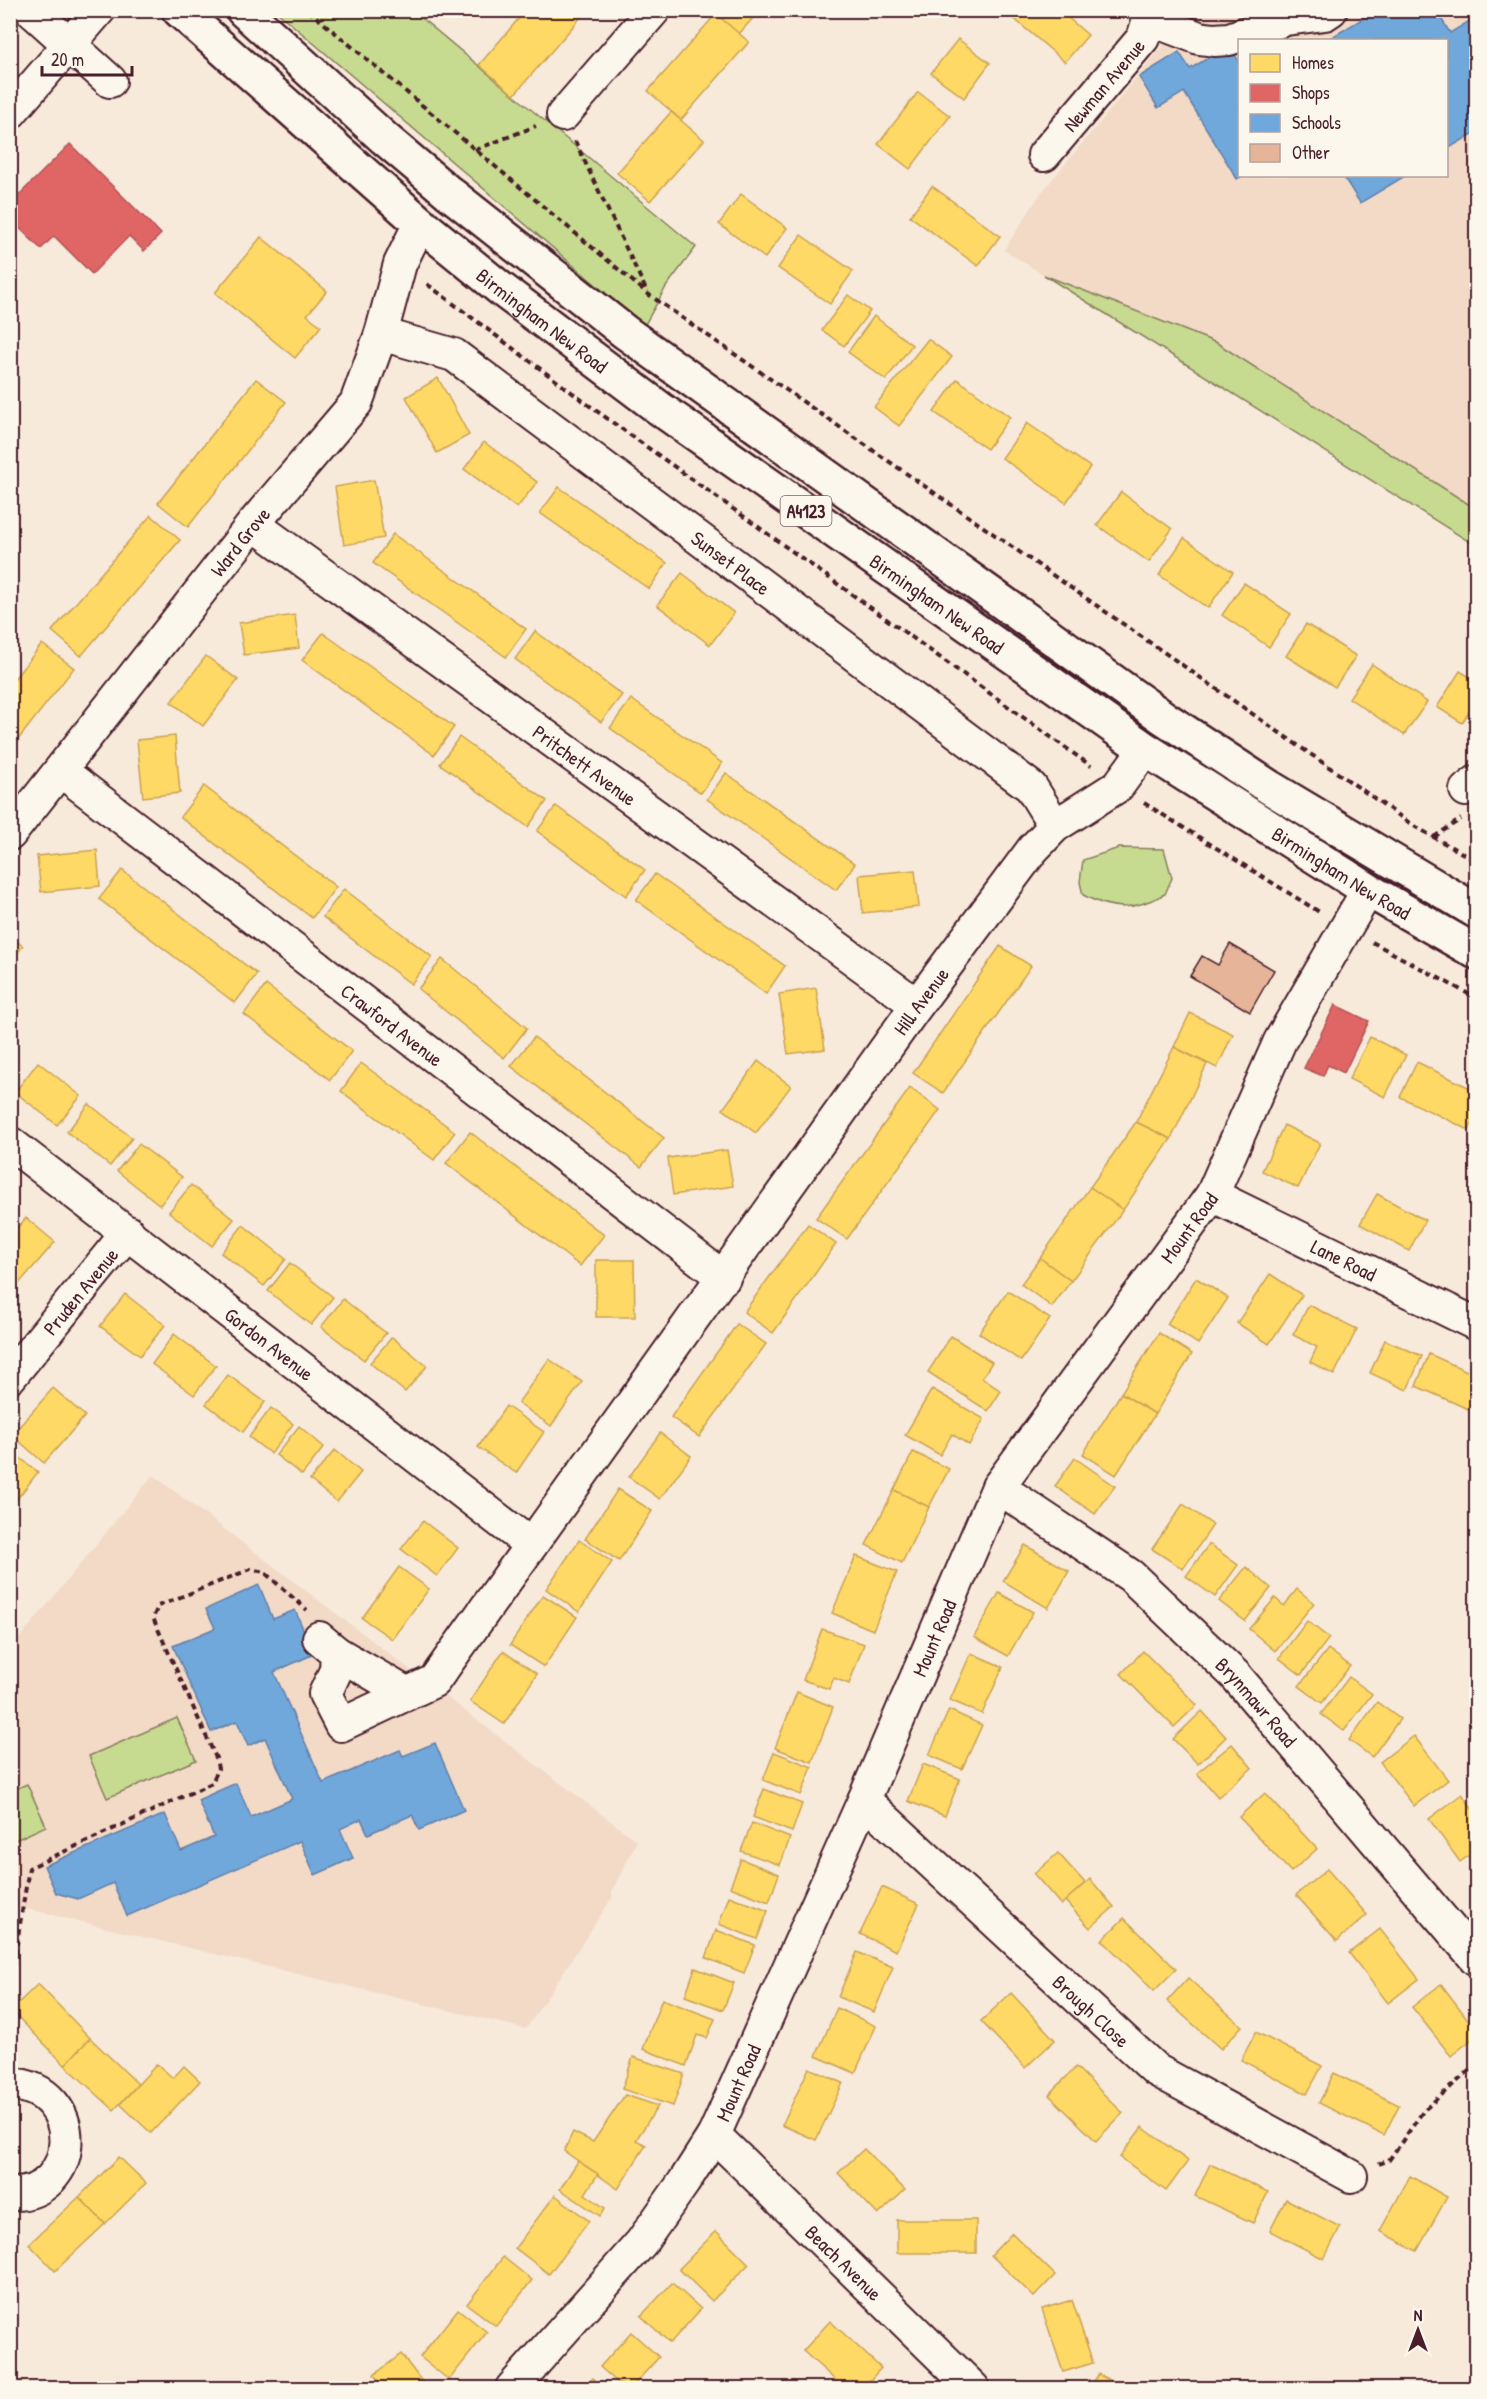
<svg xmlns="http://www.w3.org/2000/svg" width="1487" height="2399" viewBox="0 0 1487 2399" font-family="'Patrick Hand',sans-serif">
<style>
.built{fill:#f2dac7;fill-rule:evenodd}
.green{fill:#c7db90;stroke:#887d5e;stroke-width:1.5}
.homes{fill:#ffd966;stroke:#c9a154;stroke-width:1.5}
.shops{fill:#e06666;stroke:#b35154;stroke-width:1.5}
.schools{fill:#6fa8dc;stroke:#647fa7;stroke-width:1.5}
.building{fill:#e6b498;stroke:#4a1f2b;stroke-width:1.5}
.lines{fill:none;stroke-linecap:round;stroke-linejoin:round}
.minor-casing{stroke:#4a1f2b;stroke-width:36}
.highway-casing{stroke:#4a1f2b;stroke-width:38}
.path{stroke:#4a1f2b;stroke-width:4;stroke-dasharray:6 4.5;stroke-linecap:butt}
.minor{stroke:#fbf7ec;stroke-width:32}
.highway{stroke:#fbf7ec;stroke-width:33}
.labels{text-anchor:middle;dominant-baseline:central;stroke-width:6;stroke-linejoin:round;paint-order:stroke}
.shield{fill:#fbf7ec;stroke:#7f6065;stroke-width:1.5}
.shield-label{font-size:18px;font-weight:bold;fill:#4a1f2b}
.street-label{font-size:20px;fill:#4a1f2b;stroke:#fbf7ec}
</style>
<rect width="100%" height="100%" fill="#f7eadb"/>
<filter id="ink" filterUnits="userSpaceOnUse"><feTurbulence type="fractalNoise" baseFrequency=".0167" numOctaves="2"/><feDisplacementMap in="SourceGraphic" scale="12" xChannelSelector="R" yChannelSelector="G"/><feConvolveMatrix kernelMatrix="1 2 1 2 8 2 1 2 1" color-interpolation-filters="sRGB"/></filter>
<g filter="url(#ink)">
<g class="built">
<path d="M1192 11H1476V546L1004 250 1041 193ZM1240 40H1446V176H1240Z"/>
<path d="M153 1475 637 1841 612 1891V1898L526 2029 11 1905V1649Z"/>
</g>
<g class="green">
<path d="M276 11H413L696 247 666 287 644 326Z"/>
<path d="M1044 275 1217 343 1476 509V546Z"/>
<path d="M1119 848 1164 849 1172 878 1165 894C1134 910 1115 912 1083 895L1080 882 1083 860Z"/>
<path d="M177 1718 196 1760 107 1798 89 1756Z"/>
<path d="M27 1784 46 1826 11 1842V1791Z"/>
</g>
<g class="homes">
<path d="M526 10H587L514 95 479 65Z"/>
<path d="M712 10H760L739 34Z"/>
<path d="M1059 10 1088 35 1065 62 1005 11Z"/>
<path d="M716 14 749 42 681 120 648 91Z"/>
<path d="M958 39 990 63 964 98 931 73Z"/>
<path d="M918 92 950 116 910 169 878 144Z"/>
<path d="M671 112 704 140 650 201 617 173Z"/>
<path d="M932 186 1000 236 978 266 910 216Z"/>
<path d="M741 194 787 228 765 258 719 224Z"/>
<path d="M801 235 853 271 830 304 778 268Z"/>
<path d="M261 237 327 291 307 315 321 326 295 358 215 293Z"/>
<path d="M848 295 870 311 844 346 822 330Z"/>
<path d="M874 316 912 345 886 380 848 352Z"/>
<path d="M928 339 952 357 899 426 874 407Z"/>
<path d="M438 378 469 435 437 453 406 397Z"/>
<path d="M256 379 286 402 188 527 158 503Z"/>
<path d="M957 379 1010 417 987 449 934 412Z"/>
<path d="M1027 423 1090 467 1066 503 1002 458Z"/>
<path d="M484 442 537 482 517 508 464 469Z"/>
<path d="M374 480 384 538 344 545 335 487Z"/>
<path d="M559 487 667 563 649 589 540 513Z"/>
<path d="M1121 492 1172 529 1149 562 1097 525Z"/>
<path d="M151 515 180 540 81 656 52 631Z"/>
<path d="M393 534 526 629 506 657 373 563Z"/>
<path d="M1184 538 1233 572 1208 608 1159 575Z"/>
<path d="M682 573 734 613 710 645 657 605Z"/>
<path d="M1244 583 1291 614 1269 647 1222 615Z"/>
<path d="M295 615 299 648 244 655 239 623Z"/>
<path d="M1306 624 1356 656 1335 687 1286 656Z"/>
<path d="M535 631 622 695 601 722 515 659Z"/>
<path d="M323 633 454 727 434 755 302 660Z"/>
<path d="M42 644 74 668 10 750V684Z"/>
<path d="M206 656 238 680 203 726 171 702Z"/>
<path d="M1372 664 1427 702 1404 735 1349 698Z"/>
<path d="M1460 671 1476 681V701L1462 723 1437 707Z"/>
<path d="M631 699 722 763 701 793 610 728Z"/>
<path d="M175 736 180 793 143 797 137 740Z"/>
<path d="M459 737 547 801 528 827 440 764Z"/>
<path d="M726 773 855 864 836 890 707 799Z"/>
<path d="M204 786 336 887 312 918 180 817Z"/>
<path d="M556 806 645 870 626 896 537 831Z"/>
<path d="M97 850 100 886 41 892 37 856Z"/>
<path d="M122 870 257 974 235 1003 99 899Z"/>
<path d="M915 870 919 907 863 913 859 875Z"/>
<path d="M655 874 785 966 766 994 636 900Z"/>
<path d="M344 889 432 957 411 984 323 917Z"/>
<path d="M10 936 23 946 10 962Z"/>
<path d="M1000 946 1031 966 943 1093 913 1073Z"/>
<path d="M442 959 527 1028 504 1058 418 989Z"/>
<path d="M266 985 352 1051 330 1080 244 1014Z"/>
<path d="M816 988 825 1049 788 1054 779 994Z"/>
<path d="M1190 1013 1233 1034 1217 1068 1174 1047Z"/>
<path d="M534 1037 664 1138 641 1167 511 1066Z"/>
<path d="M1370 1037 1406 1055 1385 1097 1349 1079Z"/>
<path d="M1174 1047 1207 1064 1171 1139 1136 1122Z"/>
<path d="M758 1061 791 1086 756 1133 723 1109Z"/>
<path d="M38 1062 81 1096 57 1125 15 1092Z"/>
<path d="M1417 1062 1476 1091V1115L1469 1130 1400 1097Z"/>
<path d="M361 1063 455 1132 434 1160 341 1091Z"/>
<path d="M910 1088 940 1110 847 1239 816 1218Z"/>
<path d="M89 1104 132 1138 110 1166 67 1132Z"/>
<path d="M1136 1122 1171 1139 1123 1210 1090 1187Z"/>
<path d="M1284 1125 1320 1143 1298 1188 1262 1171Z"/>
<path d="M470 1132 604 1235 580 1266 446 1163Z"/>
<path d="M139 1144 182 1177 160 1205 117 1171Z"/>
<path d="M727 1150 733 1186 673 1195 668 1158Z"/>
<path d="M191 1185 234 1219 212 1246 169 1212Z"/>
<path d="M1090 1187 1123 1210 1071 1281 1040 1258Z"/>
<path d="M1377 1194 1425 1220 1409 1251 1360 1224Z"/>
<path d="M26 1218 55 1242 15 1288 10 1284V1236Z"/>
<path d="M808 1224 836 1244 773 1333 744 1312Z"/>
<path d="M243 1225 286 1259 264 1286 221 1253Z"/>
<path d="M1040 1258 1071 1281 1052 1307 1021 1284Z"/>
<path d="M596 1260H634L635 1317H596Z"/>
<path d="M290 1263 333 1297 311 1325 268 1291Z"/>
<path d="M1270 1274 1302 1295 1269 1344 1237 1323Z"/>
<path d="M1196 1278 1228 1298 1198 1344 1167 1324Z"/>
<path d="M1008 1291 1050 1319 1021 1361 979 1333Z"/>
<path d="M125 1294 165 1325 140 1356 100 1326Z"/>
<path d="M343 1299 386 1333 364 1360 321 1327Z"/>
<path d="M1309 1305 1357 1329 1334 1375 1310 1362 1317 1347 1293 1335Z"/>
<path d="M737 1324 766 1344 699 1437 671 1417Z"/>
<path d="M1159 1333 1192 1354 1155 1414 1121 1393Z"/>
<path d="M174 1334 216 1366 194 1395 152 1364Z"/>
<path d="M951 1336 992 1362 982 1378 1001 1391 988 1411 928 1372Z"/>
<path d="M392 1337 427 1366 405 1392 370 1363Z"/>
<path d="M1385 1340 1422 1356 1407 1390 1370 1373Z"/>
<path d="M1429 1354 1476 1375V1389L1468 1409 1416 1386Z"/>
<path d="M549 1359 582 1382 551 1426 518 1403Z"/>
<path d="M228 1375 265 1402 243 1432 206 1404Z"/>
<path d="M53 1388 85 1416 44 1463 12 1435Z"/>
<path d="M932 1389 984 1419 969 1445 952 1434 940 1455 905 1435Z"/>
<path d="M1121 1393 1155 1414 1116 1475 1083 1454Z"/>
<path d="M506 1406 544 1432 516 1473 478 1447Z"/>
<path d="M271 1408 293 1424 271 1454 249 1437Z"/>
<path d="M299 1426 324 1447 302 1475 276 1455Z"/>
<path d="M660 1433 691 1456 660 1499 629 1477Z"/>
<path d="M10 1450 38 1472 10 1508Z"/>
<path d="M335 1450 361 1472 337 1502 310 1480Z"/>
<path d="M913 1452 949 1469 929 1507 894 1490Z"/>
<path d="M1075 1458 1115 1486 1095 1514 1055 1486Z"/>
<path d="M618 1489 652 1511 619 1561 585 1539Z"/>
<path d="M894 1490 929 1507 902 1563 866 1545Z"/>
<path d="M1183 1504 1213 1525 1183 1569 1152 1549Z"/>
<path d="M423 1521 458 1548 437 1576 401 1549Z"/>
<path d="M579 1540 612 1562 579 1612 546 1589Z"/>
<path d="M1209 1544 1238 1565 1215 1597 1186 1576Z"/>
<path d="M1025 1545 1069 1571 1048 1608 1003 1581Z"/>
<path d="M856 1556 897 1572 873 1630 832 1613Z"/>
<path d="M399 1567 429 1589 392 1639 362 1618Z"/>
<path d="M1246 1567 1271 1588 1245 1621 1219 1601Z"/>
<path d="M1297 1589 1314 1603 1275 1651 1249 1629 1275 1598 1284 1606Z"/>
<path d="M999 1593 1033 1612 1008 1656 974 1637Z"/>
<path d="M543 1595 577 1617 544 1667 510 1645Z"/>
<path d="M1307 1621 1329 1638 1301 1675 1279 1658Z"/>
<path d="M822 1629 864 1644 849 1684 834 1678 829 1689 803 1680Z"/>
<path d="M1328 1649 1350 1666 1322 1703 1299 1686Z"/>
<path d="M503 1651 537 1674 504 1724 470 1701Z"/>
<path d="M1143 1651 1197 1705 1174 1727 1121 1674Z"/>
<path d="M971 1653 1003 1667 982 1714 950 1700Z"/>
<path d="M1349 1677 1372 1694 1344 1731 1321 1714Z"/>
<path d="M797 1692 833 1707 812 1762 775 1748Z"/>
<path d="M1377 1702 1400 1719 1372 1757 1349 1740Z"/>
<path d="M949 1710 982 1725 962 1769 929 1755Z"/>
<path d="M1202 1711 1226 1737 1198 1764 1173 1739Z"/>
<path d="M1414 1736 1448 1780 1414 1806 1380 1762Z"/>
<path d="M1232 1744 1252 1768 1218 1797 1197 1773Z"/>
<path d="M774 1752 812 1767 801 1795 763 1780Z"/>
<path d="M923 1764 960 1779 945 1816 908 1801Z"/>
<path d="M764 1789 802 1804 792 1832 753 1817Z"/>
<path d="M1265 1793 1317 1849 1291 1872 1239 1817Z"/>
<path d="M1462 1794 1476 1814V1850L1460 1862 1429 1819Z"/>
<path d="M752 1823 790 1838 780 1865 741 1851Z"/>
<path d="M1058 1853 1085 1883 1061 1905 1034 1874Z"/>
<path d="M741 1859 779 1874 769 1902 730 1887Z"/>
<path d="M1327 1869 1367 1915 1337 1941 1296 1895Z"/>
<path d="M1090 1879 1114 1907 1090 1928 1065 1901Z"/>
<path d="M882 1887 919 1904 896 1951 860 1934Z"/>
<path d="M729 1896 768 1911 757 1939 719 1924Z"/>
<path d="M1124 1918 1176 1969 1154 1991 1102 1940Z"/>
<path d="M1380 1929 1419 1979 1388 2003 1349 1953Z"/>
<path d="M716 1930 755 1945 744 1973 706 1958Z"/>
<path d="M857 1952 893 1967 874 2012 838 1997Z"/>
<path d="M695 1968 734 1983 723 2010 685 1996Z"/>
<path d="M1188 1978 1242 2026 1221 2049 1167 2001Z"/>
<path d="M38 1984 90 2038 65 2065 11 2010Z"/>
<path d="M1441 1984 1476 2030V2036L1451 2056 1412 2007Z"/>
<path d="M1011 1993 1055 2040 1025 2068 981 2021Z"/>
<path d="M662 1999 715 2019 707 2038 697 2035 686 2066 643 2049Z"/>
<path d="M837 2008 876 2026 855 2073 816 2056Z"/>
<path d="M1256 2032 1322 2066 1307 2094 1241 2060Z"/>
<path d="M90 2038 138 2084 114 2110 65 2065Z"/>
<path d="M633 2057 684 2074 673 2106 622 2089Z"/>
<path d="M157 2064 173 2078 184 2066 200 2081 151 2133 120 2104Z"/>
<path d="M1076 2067 1123 2113 1096 2141 1049 2095Z"/>
<path d="M809 2068 843 2083 816 2140 782 2125Z"/>
<path d="M1334 2073 1399 2105 1384 2135 1319 2103Z"/>
<path d="M625 2095 658 2106 636 2140 646 2145 618 2189 564 2151 573 2132 593 2142Z"/>
<path d="M1142 2127 1188 2161 1166 2191 1120 2157Z"/>
<path d="M864 2149 905 2190 878 2215 838 2173Z"/>
<path d="M119 2157 146 2183 105 2224 79 2197Z"/>
<path d="M578 2161 598 2174 585 2194 605 2208 600 2216 560 2189Z"/>
<path d="M1210 2164 1268 2192 1253 2223 1195 2196Z"/>
<path d="M1410 2176 1447 2197 1417 2251 1380 2231Z"/>
<path d="M555 2195 589 2221 549 2274 515 2248Z"/>
<path d="M79 2197 105 2224 55 2271 29 2244Z"/>
<path d="M1286 2199 1340 2227 1324 2259 1270 2231Z"/>
<rect x="897" y="2220" width="79" height="33"/>
<path d="M716 2231 749 2264 712 2301 679 2269Z"/>
<path d="M1012 2233 1055 2275 1034 2297 991 2255Z"/>
<path d="M503 2257 532 2280 496 2326 467 2304Z"/>
<path d="M10 2263 17 2269 10 2275Z"/>
<path d="M672 2283 701 2309 670 2343 641 2316Z"/>
<path d="M1072 2300 1093 2363 1063 2372 1042 2309Z"/>
<path d="M458 2309 487 2332 449 2380 420 2357Z"/>
<path d="M830 2321 881 2368 863 2388H844L803 2351Z"/>
<path d="M631 2332 659 2357 631 2388H624L600 2367Z"/>
<path d="M401 2354 427 2388H384L374 2375Z"/>
<path d="M1098 2374 1124 2388H1090Z"/>
<path d="M593 2378 603 2388H583Z"/>
<path d="M370 2383 374 2388H362Z"/>
</g>
<g class="shops">
<path d="M70 144 161 234 144 251 129 236 92 274 54 236 41 249 10 219V204Z"/>
<path d="M1335 1005 1369 1021 1344 1073 1328 1065 1323 1076 1304 1068Z"/>
</g>
<g class="schools">
<path d="M1370 10H1436L1450 33 1476 17V132L1446 150V40H1327L1372 13Z"/>
<path d="M1229 45 1240 63V176H1242L1237 179 1184 92 1158 108 1139 77 1179 52 1190 69Z"/>
<path d="M1343 176H1405L1360 203Z"/>
<path d="M259 1585 273 1619 295 1610 314 1654 274 1672 323 1783 400 1750 403 1756 435 1743 464 1810 419 1830 412 1815 368 1834 361 1819 340 1829 353 1858 315 1875 300 1841 127 1916 113 1883 78 1899 56 1893 44 1866 165 1814 181 1851 214 1837 198 1800 236 1783 251 1817 292 1799 265 1738 248 1746 237 1721 211 1732 173 1646 215 1628 206 1609Z"/>
</g>
<path class="building" d="M1230 944 1274 970 1250 1012 1190 976 1202 956 1218 965Z"/>
<g class="lines">
<g class="minor-casing">
<g id="minor">
<path d="M31 10 110 81"/>
<path d="M1149 19 1199 38 1214 40 1229 39 1286 19 1325 14 1331 10"/>
<path d="M10 113 99 10"/>
<path d="M563 115 654 10"/>
<path id="s1" d="M1044 155 1143 38 1149 19 1144 10"/>
<path id="s2" d="M381 334 454 355 1031 787 1055 826"/>
<path id="s3" d="M253 524 917 1005"/>
<path id="s4" d="M61 771 724 1278"/>
<path d="M1466 790 1476 782"/>
<path id="s5" d="M10 834 253 524 356 403 381 334 400 264 420 223"/>
<path id="s6" d="M10 1143 531 1545"/>
<path id="s7" d="M1212 1195 1476 1324"/>
<path id="s8" d="M10 1377 128 1232"/>
<path id="s9" d="M998 1487 1131 1576 1235 1675 1476 1959"/>
<path id="s10" d="M319 1638 337 1653 336 1670 325 1694 341 1725 434 1681 917 1005 1033 849 1055 826 1118 786 1145 749"/>
<path d="M337 1653 406 1693"/>
<path id="s11" d="M864 1800 1156 2070 1351 2176"/>
<path d="M10 2084C87 2088 81 2197 10 2194"/>
<path id="s12" d="M714 2135 973 2388"/>
<path id="s13" d="M512 2388 641 2243 684 2182 714 2135 864 1800 998 1487 1212 1195 1280 1041 1368 890"/>
</g>
</g>
<g class="highway-casing">
<g id="highway">
<path id="s14" d="M179 10 420 223 501 289 659 408 1145 749 1368 890 1476 952"/>
<path d="M243 10 384 138 448 192 625 332 1164 718 1269 787 1476 911"/>
</g>
</g>
<g class="path">
<path d="M308 10 648 294 1414 826 1476 861"/>
<path d="M575 141 647 292"/>
<path d="M475 150 536 126"/>
<path d="M427 284 594 409 1091 766"/>
<path d="M1144 803 1321 913"/>
<path d="M1434 837 1461 819"/>
<path d="M1372 942 1476 998"/>
<path d="M10 1986 29 1868 212 1783 218 1769 216 1758 153 1618 158 1606 251 1569 264 1572 307 1610"/>
<path d="M1379 2164 1389 2160 1424 2110 1476 2065"/>
</g>
<use href="#minor" class="minor"/>
<use href="#highway" class="highway"/>
</g>
</g>
<g class="labels">
<rect class="shield" x="780.5" y="496" width="51" height="30" rx="4.5"/>
<g class="shield-label">
<text x="806" y="511">A4123</text>
</g>
<g class="street-label">
<text stroke="none"><textPath href="#s1" startOffset="92">Newman Avenue</textPath></text>
<text stroke="none"><textPath href="#s14" startOffset="478">Birmingham New Road</textPath></text>
<text stroke="none"><textPath href="#s5" startOffset="372">Ward Grove</textPath></text>
<text stroke="none"><textPath href="#s2" startOffset="422">Sunset Place</textPath></text>
<text stroke="none"><textPath href="#s14" startOffset="964">Birmingham New Road</textPath></text>
<text stroke="none"><textPath href="#s3" startOffset="410">Pritchett Avenue</textPath></text>
<text stroke="none"><textPath href="#s14" startOffset="1450">Birmingham New Road</textPath></text>
<text stroke="none"><textPath href="#s10" startOffset="1041">Hill Avenue</textPath></text>
<text stroke="none"><textPath href="#s4" startOffset="417">Crawford Avenue</textPath></text>
<text stroke="none"><textPath href="#s13" startOffset="1354">Mount Road</textPath></text>
<text stroke="none"><textPath href="#s7" startOffset="147">Lane Road</textPath></text>
<text stroke="none"><textPath href="#s8" startOffset="111">Pruden Avenue</textPath></text>
<text stroke="none"><textPath href="#s6" startOffset="328">Gordon Avenue</textPath></text>
<text stroke="none"><textPath href="#s13" startOffset="868">Mount Road</textPath></text>
<text stroke="none"><textPath href="#s9" startOffset="338">Brynmawr Road</textPath></text>
<text stroke="none"><textPath href="#s11" startOffset="310">Brough Close</textPath></text>
<text stroke="none"><textPath href="#s13" startOffset="382">Mount Road</textPath></text>
<text stroke="none"><textPath href="#s12" startOffset="182">Beach Avenue</textPath></text>
</g>
</g>
<rect width="1487" height="2399" fill="none" stroke="#fbf7ec" stroke-width="36"/>
<rect x="18" y="18" width="1451" height="2363" fill="none" stroke="#4a1f2b" stroke-width="2" filter="url(#ink)"/>
<rect x="1238" y="39" width="210" height="138" fill="#fbf7ec" stroke="#b4a19f" stroke-width="1.5"/>
<rect x="1250" y="54" width="30" height="18" fill="#ffd966" stroke="#b4a19f" stroke-width="1.5"/>
<text x="1292" y="69" font-size="18" fill="#4a1f2b">Homes</text>
<rect x="1250" y="84" width="30" height="18" fill="#e06666" stroke="#b4a19f" stroke-width="1.5"/>
<text x="1292" y="99" font-size="18" fill="#4a1f2b">Shops</text>
<rect x="1250" y="114" width="30" height="18" fill="#6fa8dc" stroke="#b4a19f" stroke-width="1.5"/>
<text x="1292" y="129" font-size="18" fill="#4a1f2b">Schools</text>
<rect x="1250" y="144" width="30" height="18" fill="#e6b498" stroke="#b4a19f" stroke-width="1.5"/>
<text x="1292" y="159" font-size="18" fill="#4a1f2b">Other</text>
<g transform="translate(1418 2330)" stroke="#fbf7ec" stroke-width="4.5" paint-order="stroke">
<path d="M0-4.5L10 22L0 15L-10 22Z" fill="#4a1f2b"/>
<text y="-9" font-size="16" font-weight="bold" text-anchor="middle" fill="#4a1f2b">N</text>
</g>
<path d="M42 66v9h90v-9" fill="none" stroke="#4a1f2b" stroke-width="3"/>
<text x="51" y="66" font-size="18" fill="#4a1f2b" stroke="#fbf7ec" stroke-width="4.5" paint-order="stroke">20 m</text>
</svg>
